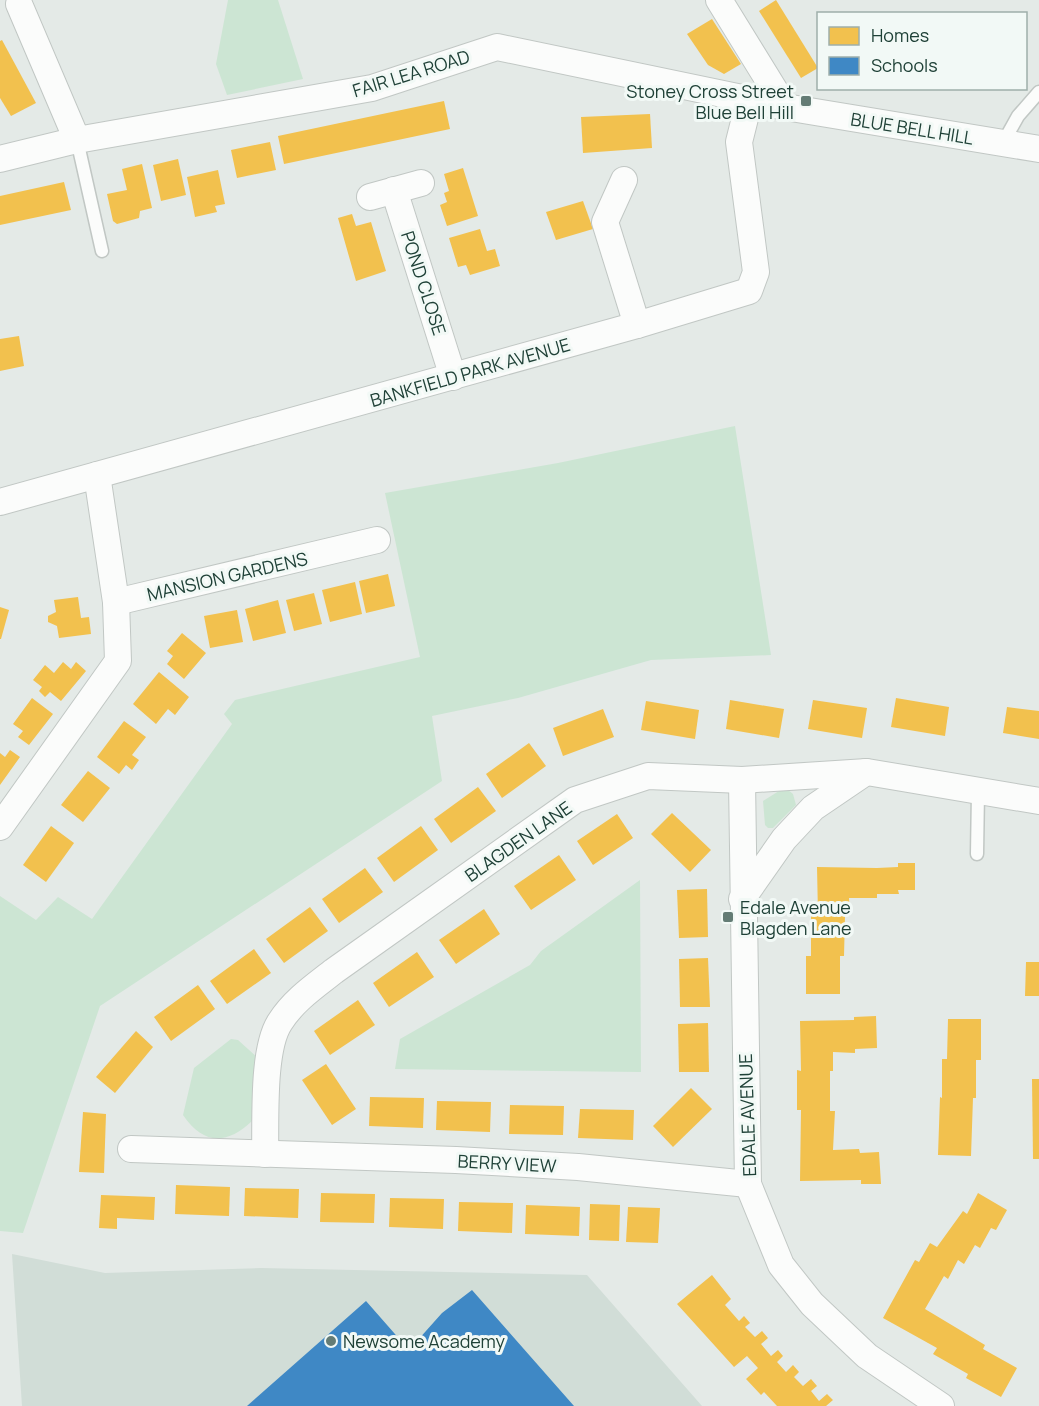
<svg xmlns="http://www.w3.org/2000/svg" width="1039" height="1406" viewBox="0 0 1039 1406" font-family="Manrope,sans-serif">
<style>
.built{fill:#d1ddd7}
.green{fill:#cce5d3}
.homes{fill:#f2c14e}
.schools{fill:#3f88c5}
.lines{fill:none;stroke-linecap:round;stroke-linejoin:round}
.lane-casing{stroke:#c1c7c4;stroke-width:15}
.street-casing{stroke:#c1c7c4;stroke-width:28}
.lane{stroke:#fbfcfb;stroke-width:12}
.street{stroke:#fbfcfb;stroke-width:26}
.poi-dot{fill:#647c75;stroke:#f2f9f6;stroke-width:2}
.labels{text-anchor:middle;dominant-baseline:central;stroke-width:6;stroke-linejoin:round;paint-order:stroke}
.street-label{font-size:18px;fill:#1f4137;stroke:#f2f9f6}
.poi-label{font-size:18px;fill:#1f4137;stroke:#f2f9f6;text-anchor:start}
</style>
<rect width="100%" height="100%" fill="#e4eae7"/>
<path class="built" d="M12 1254 105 1273 261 1268 587 1275 702 1406H22Z"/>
<g class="green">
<path d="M228 0H278L303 79 227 95 216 64Z"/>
<path d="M735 426 771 655 651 660 518 698 432 716 442 781 100 1006 23 1233 0 1231V896L36 920 58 897 92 919 232 724 224 714 235 700 420 657 385 493 558 463Z"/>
<path d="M788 790 793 794 796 805 773 828H768L765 825 763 801 779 791Z"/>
<path d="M640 880 641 1072 395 1069 400 1039 530 965 541 951Z"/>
<path d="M231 1039 238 1040 258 1058 253 1081 252 1121C227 1145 203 1145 183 1115L194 1068Z"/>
</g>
<g class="homes">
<path d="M776 0 818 68 801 78 759 11Z"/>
<path d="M712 19 741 64 724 74 708 65 687 34Z"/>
<path d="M2 40 36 103 11 116 0 98V41Z"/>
<path d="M444 101 450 129 284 164 278 136Z"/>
<path d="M650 114 652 148 583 153 581 117Z"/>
<path d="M270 142 276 170 237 178 231 150Z"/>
<path d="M178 159 186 195 161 201 153 165Z"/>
<path d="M142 164 152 208 140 211 139 218 117 224 113 221 107 194 127 190 122 169Z"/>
<path d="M463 168 478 216 447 226 440 205 447 202 444 193 449 191 444 174Z"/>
<path d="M218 170 225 204 215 206 217 212 195 217 187 177Z"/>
<path d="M64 182 71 210 0 225V196Z"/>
<path d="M583 201 593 229 556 240 546 212Z"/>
<path d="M352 214 356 226 371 222 386 271 356 281 338 218Z"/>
<path d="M480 229 487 251 495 249 500 266 470 275 466 265 458 267 449 238Z"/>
<path d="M19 336 24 366 0 371V339Z"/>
<path d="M388 574 395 606 366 613 359 581Z"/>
<path d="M355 582 362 614 330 622 322 590Z"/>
<path d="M314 593 322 624 294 631 286 600Z"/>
<path d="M78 597 81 618 89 617 91 634 59 638 57 626 48 622V616L56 612 54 600Z"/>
<path d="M278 600 286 633 253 641 245 609Z"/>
<path d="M0 607 9 610 1 639H0Z"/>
<path d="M237 610 243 642 210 648 204 616Z"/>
<path d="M182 633 206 653 184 679 167 664 173 656 167 651Z"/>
<path d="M63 662 71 669 76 662 86 671 61 701 50 692 45 697 39 691 42 687 33 680 45 665 54 673Z"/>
<path d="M159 672 189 697 175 715 168 709 156 724 133 704Z"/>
<path d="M32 698 53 714 29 745 18 737 23 731 13 724Z"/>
<path d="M896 698 949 707 945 736 891 727Z"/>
<path d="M730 700 784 709 779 738 726 729Z"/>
<path d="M813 700 867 708 862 738 808 729Z"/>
<path d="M646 701 699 710 695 739 641 730Z"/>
<path d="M1007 707 1039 711V739L1003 733Z"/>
<path d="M603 709 614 737 563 756 553 728Z"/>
<path d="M124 721 146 737 132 755 139 760 132 770 126 765 119 774 97 757Z"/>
<path d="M529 743 546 766 502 798 486 774Z"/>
<path d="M10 750 20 757 0 785V753L5 757Z"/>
<path d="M88 771 110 788 83 822 61 805Z"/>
<path d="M478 787 496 811 451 843 434 819Z"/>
<path d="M672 813 711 850 690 872 651 834Z"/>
<path d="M617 814 633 838 593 865 577 841Z"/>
<path d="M51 826 74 843 46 882 23 865Z"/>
<path d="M421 826 438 850 394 882 377 858Z"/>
<path d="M559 855 576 880 531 910 514 886Z"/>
<path d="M898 863H915V890H898L899 894H877V898H849L850 916H845L844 956H840V994H806V956H811V915H818L817 867 877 868 898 867Z"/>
<path d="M365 868 383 892 339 923 322 899Z"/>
<path d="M707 889 708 937 679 938 677 890Z"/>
<path d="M310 907 328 931 284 963 266 939Z"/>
<path d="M484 909 500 934 456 964 439 940Z"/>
<path d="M254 949 271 973 227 1004 210 981Z"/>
<path d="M417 952 434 977 389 1007 373 983Z"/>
<path d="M708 958 710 1007H680L679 959Z"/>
<path d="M1026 962H1039V996H1025Z"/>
<path d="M198 985 215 1009 171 1041 154 1017Z"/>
<path d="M358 1000 375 1025 330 1055 314 1031Z"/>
<path d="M876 1016 877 1048 855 1049V1053L833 1052V1071H830V1111H835L833 1150 859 1149 860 1153 879 1152 881 1184H861V1180L800 1181 801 1110H797V1070L801 1071 800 1021 854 1020V1017Z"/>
<path d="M948 1019H981V1060H976V1098H973L971 1156 938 1155 940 1097 942 1098V1059H947Z"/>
<path d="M708 1023 709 1072H679L678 1024Z"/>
<path d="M136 1031 153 1047 115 1093 96 1077Z"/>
<path d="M326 1064 356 1109 332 1125 302 1080Z"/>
<path d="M1032 1079H1039V1159H1033Z"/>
<path d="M691 1088 712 1109 673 1147 653 1126Z"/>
<path d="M370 1097 424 1098 423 1128 369 1126Z"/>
<path d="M437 1101 491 1102 490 1132 436 1130Z"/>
<path d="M510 1105 564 1106 563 1135 509 1134Z"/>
<path d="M580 1109 634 1110 633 1140 578 1138Z"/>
<path d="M83 1112 106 1114 104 1173 79 1172Z"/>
<path d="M176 1185 230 1187 229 1216 175 1214Z"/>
<path d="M245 1188 299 1189 298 1218 244 1216Z"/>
<path d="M321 1193 375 1194 374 1223 320 1222Z"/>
<path d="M978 1193 1007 1210 996 1230 991 1228 980 1248 975 1245 964 1264 958 1260 948 1279 944 1276 925 1309 985 1345 983 1349 1017 1368 1001 1397 966 1378 968 1374 933 1354 937 1348 883 1318 915 1260 919 1262 930 1243 937 1247 963 1211 967 1214Z"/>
<path d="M101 1195 155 1197 154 1220 117 1218V1229L99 1228Z"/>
<path d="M390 1198 444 1199 443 1229 389 1227Z"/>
<path d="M459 1202 513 1203 512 1233 458 1231Z"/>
<path d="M590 1204 620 1205 619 1241 589 1240Z"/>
<path d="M526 1205 580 1207 579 1236 525 1234Z"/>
<path d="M628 1207 660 1208 658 1243 626 1242Z"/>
<path d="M712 1275 731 1299 725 1305 739 1321 744 1316 750 1323 745 1327 755 1337 762 1331 768 1338 761 1344 771 1356 778 1350 783 1356 777 1362 786 1372 793 1365 799 1372 794 1377 803 1386 811 1379 817 1386 811 1391 819 1401 827 1394 833 1400 826 1406H777L764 1392 761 1395 746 1379 758 1368 747 1356 734 1367 677 1304Z"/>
</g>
<path class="schools" d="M472 1290 574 1406H247L366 1301 409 1350 442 1313Z"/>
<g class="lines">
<g class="lane-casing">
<g id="lane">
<path d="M77 140 102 251"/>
<path d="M1003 143 1018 116 1039 92"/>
<path d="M977 854 978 792"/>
</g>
</g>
<g class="street-casing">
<g id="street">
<path d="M719 0 785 107"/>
<path d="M19 4 77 140"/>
<path d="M0 159 77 140 372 88 497 47 785 107 1039 149"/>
<path d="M624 180 605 222 637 325"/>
<path d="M394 190 453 377"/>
<path d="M370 197 421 183"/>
<path d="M0 502 637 325 749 291 756 272 739 142 750 98"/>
<path d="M116 602 377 540"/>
<path d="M742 780 748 1184 781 1265 812 1304 867 1356 941 1406"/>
<path d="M0 827 118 661 116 602 97 475"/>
<path d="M742 899 784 839 813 808 866 772"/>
<path d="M131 1149 456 1160 578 1167 748 1184"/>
<path d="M265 1154C266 1120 262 1049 280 1022 294 1000 315 986 334 971L575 800 648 776 742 780 867 772 1039 801"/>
</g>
</g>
<use href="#lane" class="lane"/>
<use href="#street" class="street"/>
</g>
<g class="poi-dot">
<rect x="800" y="95" width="12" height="12" rx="3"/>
<rect x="722" y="911" width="12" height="12" rx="3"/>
<circle cx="331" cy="1341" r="6"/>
</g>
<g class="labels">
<g class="street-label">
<text transform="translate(411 73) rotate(-17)">FAIR LEA ROAD</text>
<text transform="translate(912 128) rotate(9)">BLUE BELL HILL</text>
<text transform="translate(424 283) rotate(72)">POND CLOSE</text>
<text transform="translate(470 372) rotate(-16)">BANKFIELD PARK AVENUE</text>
<text transform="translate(227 576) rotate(-13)">MANSION GARDENS</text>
<text transform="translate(518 841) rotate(-35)">BLAGDEN LANE</text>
<text transform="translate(747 1115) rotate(-92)">EDALE AVENUE</text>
<text transform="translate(507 1163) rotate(3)">BERRY VIEW</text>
</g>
<g class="poi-label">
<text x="794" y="91" text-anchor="end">Stoney Cross Street<tspan x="794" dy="21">Blue Bell Hill</tspan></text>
<text x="740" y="907">Edale Avenue<tspan x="740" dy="21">Blagden Lane</tspan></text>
<text x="343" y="1341">Newsome Academy</text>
</g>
</g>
<rect x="817" y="12" width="210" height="78" fill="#f2f9f6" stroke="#9eafaa" stroke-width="1.5"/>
<rect x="829" y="27" width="30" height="18" fill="#f2c14e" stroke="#9eafaa" stroke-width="1.5"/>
<text x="871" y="42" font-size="18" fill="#1f4137">Homes</text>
<rect x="829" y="57" width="30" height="18" fill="#3f88c5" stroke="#9eafaa" stroke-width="1.5"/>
<text x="871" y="72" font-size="18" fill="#1f4137">Schools</text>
</svg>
